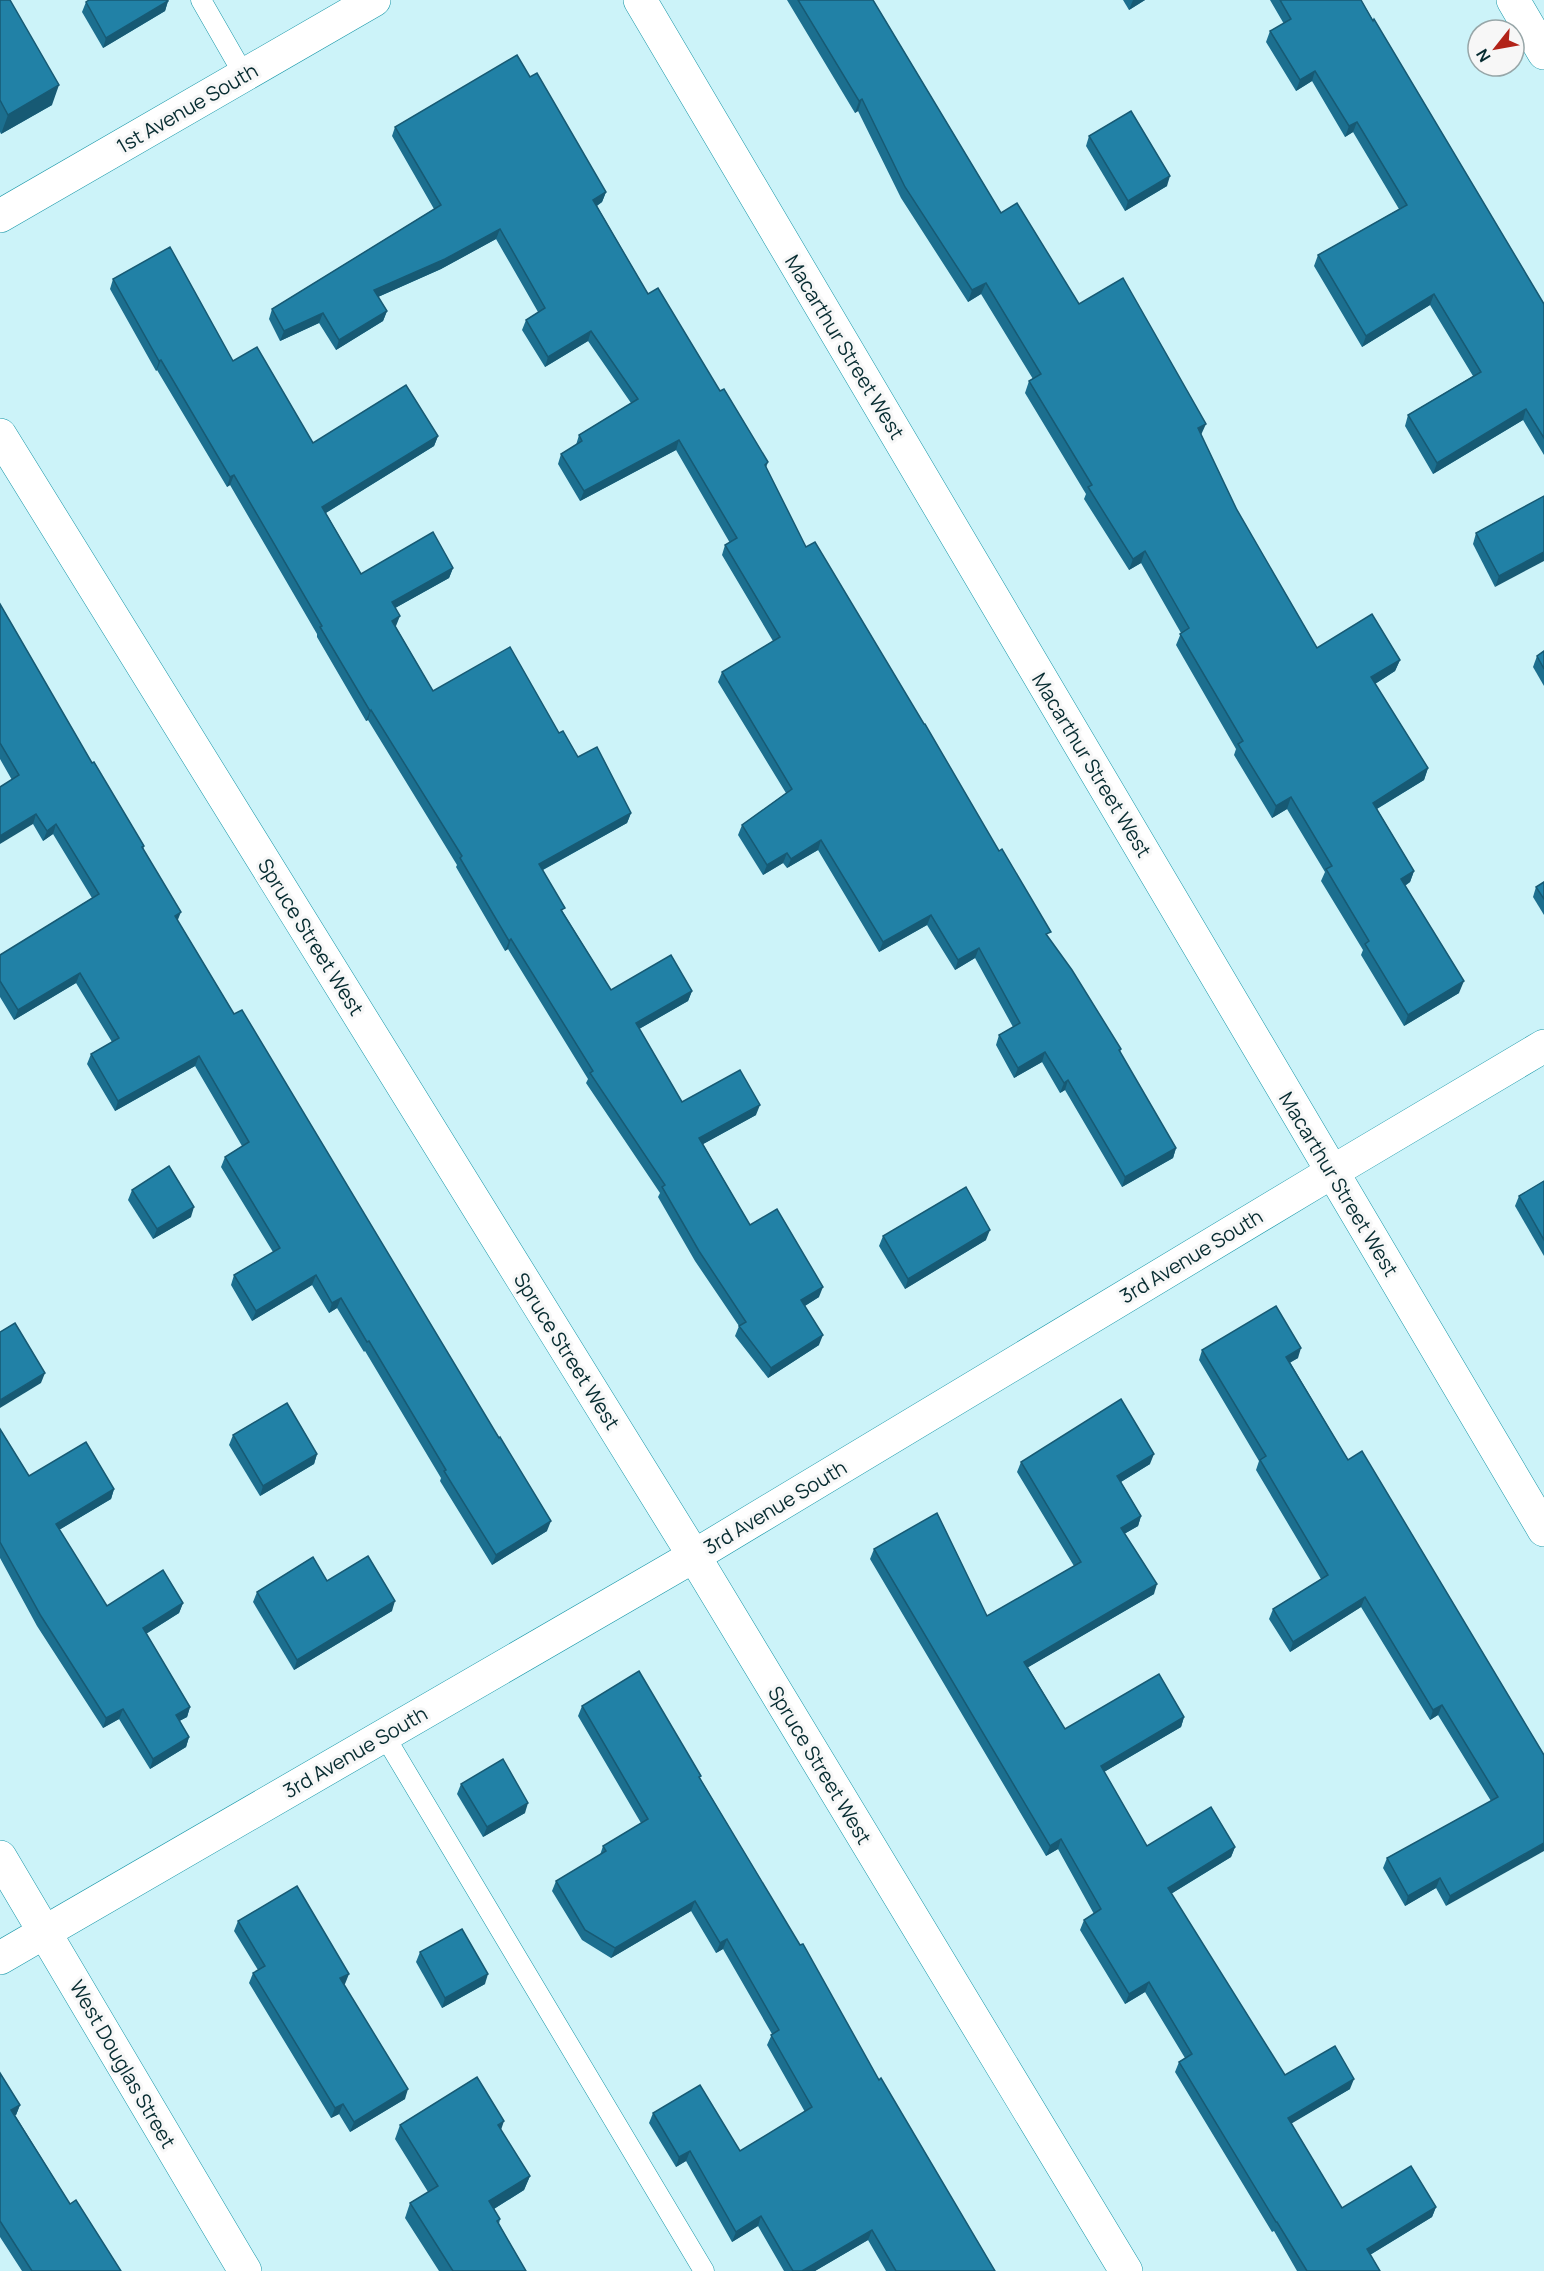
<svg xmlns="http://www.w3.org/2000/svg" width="1544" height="2271" viewBox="0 0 1544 2271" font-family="Manrope,sans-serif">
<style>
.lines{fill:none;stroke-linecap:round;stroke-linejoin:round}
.service-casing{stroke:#1897a8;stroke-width:21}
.minor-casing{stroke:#1897a8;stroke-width:34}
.service{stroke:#fff;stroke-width:20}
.minor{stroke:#fff;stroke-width:33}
.wall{fill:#1c6f8f}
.shaded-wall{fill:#175a74}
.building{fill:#2181a6;stroke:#175a74;stroke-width:1.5}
.labels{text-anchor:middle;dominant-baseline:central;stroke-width:6;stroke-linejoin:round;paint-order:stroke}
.street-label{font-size:20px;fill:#072c31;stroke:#f7f7f7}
</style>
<rect width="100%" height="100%" fill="#ccf3f9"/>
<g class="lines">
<g class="service-casing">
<g id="service">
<path d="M201 0 244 75"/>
<path d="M384 1735 704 2271"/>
</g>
</g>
<g class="minor-casing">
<g id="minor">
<path d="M640 0 1544 1530"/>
<path d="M1513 0 1544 53"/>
<path d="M0 216 374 0"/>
<path d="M0 435 694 1556 1126 2271"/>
<path d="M0 1857 245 2271"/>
<path d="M0 1958 694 1556 1332 1172 1544 1046"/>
</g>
</g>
<use href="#service" class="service"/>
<use href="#minor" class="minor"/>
</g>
<g class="wall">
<path d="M0 0 52 105 1 134 0 132Z"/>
<path d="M787 0H873L1001 213 1079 304 1201 435 1237 510 1317 648 1400 660 1395 671 1375 684 1428 768 1424 780 1377 809 1414 871 1410 882 1405 886 1459 993 1404 1026 1361 955 1363 950 1321 881 1325 872 1287 809 1272 818 1234 755 1236 749 1176 645 1181 633 1141 563 1129 570 1084 499 1086 494 1025 393 1029 381 1033 379 981 294 968 302 901 198 858 111 855 113Z"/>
<path d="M1123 0H1145L1129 10Z"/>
<path d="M1270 0H1361L1544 304V455L1523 420 1433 474 1405 426 1408 415 1473 376 1430 305 1362 347 1314 266 1318 255 1399 209 1353 132 1345 137 1312 81 1296 91 1266 42 1270 31 1284 24Z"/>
<path d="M168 1 165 11 103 48 82 12 86 2Z"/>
<path d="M530 77 606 192 602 202 597 206 648 294 720 391 768 462 766 468 806 547 1048 938 1121 1049 1120 1052 1176 1148 1173 1158 1122 1187 1065 1090 1060 1093 1042 1062 1014 1078 996 1045 999 1035 1013 1027 975 958 955 970 927 925 879 952 818 850 787 868 783 863 763 875 738 835 742 825 786 793 718 682 722 672 773 641 722 555 725 545 730 543 676 450 580 501 558 464 561 454 576 445 579 435 631 403 588 341 545 367 522 330 526 320 538 312 496 239 441 269 378 297 387 311 383 321 336 350 319 323 280 341 269 319 272 309 434 209 392 136 395 127Z"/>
<path d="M1089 136 1167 186 1125 211 1086 146Z"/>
<path d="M113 279 233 361 313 443 438 436 434 446 326 513 361 574 453 568 449 578 395 608 396 626V627L433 691 559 733 578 757 631 813 627 823 543 870 563 912 611 990 692 991 688 1001 639 1029 682 1102 756 1115 703 1144 750 1225 819 1297 805 1306 819 1345 768 1378 735 1336 739 1326 695 1261 658 1197 660 1193 586 1083 588 1079 508 949 505 951 456 867 457 865 368 720 366 721 317 637V634L230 485 227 487 157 370 156 371 110 289Z"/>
<path d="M1544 496 1495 587 1473 544 1476 533Z"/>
<path d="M0 604 92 763 144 846 143 850 178 921 547 1531 492 1565 440 1481 441 1478 365 1351 364 1352 337 1308 329 1313 312 1285 252 1321 231 1285 234 1275 273 1252 221 1167 225 1157 242 1146 195 1066 115 1111 87 1064 91 1054 112 1042 76 983 14 1020 0 997V955L92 898 53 834 43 841 33 824 12 780 0 759Z"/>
<path d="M1544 651V686L1533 667 1537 656Z"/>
<path d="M1544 882V915L1533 897 1536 887Z"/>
<path d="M1544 1181V1256L1515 1206 1519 1196Z"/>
<path d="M132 1190 191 1217 153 1239 128 1200Z"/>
<path d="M883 1236 986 1240 905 1289 879 1246Z"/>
<path d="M1202 1350 1298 1358 1290 1362 1348 1460 1544 1755 1446 1906 1436 1888 1405 1906 1383 1868 1387 1858 1491 1801 1438 1715 1430 1720 1361 1607 1290 1652 1269 1619 1273 1609 1321 1579 1256 1470 1259 1461 1199 1360Z"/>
<path d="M0 1429 29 1476 114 1489 111 1499 59 1530 107 1606 183 1603 179 1613 146 1634 190 1707 187 1717 179 1721 189 1737 186 1747 150 1769 119 1719 103 1728 37 1626 0 1558Z"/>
<path d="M233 1435 317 1454 314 1464 260 1496 229 1445Z"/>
<path d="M1021 1462 1150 1464 1121 1482 1141 1516 1138 1526 1124 1534 1154 1594 1028 1667 1065 1729 1184 1717 1181 1727 1104 1772 1147 1846 1235 1847 1231 1857 1171 1894 1285 2075 1350 2089 1291 2123 1342 2208 1436 2207 1432 2217 1370 2255 1380 2271H1297L1274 2231 1272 2232 1175 2072 1179 2062 1185 2058 1145 1992 1125 2004 1080 1930 1084 1920 1094 1914 1058 1849 1046 1856 870 1559 874 1549 987 1616 1074 1566 1017 1472Z"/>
<path d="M327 1581 392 1611 294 1670 253 1602 257 1592Z"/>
<path d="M582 1706 700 1778 879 2080 995 2271H886L868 2240 815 2271H784L758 2226 732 2242 686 2161 676 2167 649 2123 653 2113 740 2151 805 2112 767 2045 772 2034 723 1949 716 1953 691 1911 611 1958 582 1940 552 1891 556 1881 600 1855 603 1846 641 1823 578 1716Z"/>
<path d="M461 1784 525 1813 483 1837 457 1794Z"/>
<path d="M238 1921 345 1984H344L405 2099 350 2132 339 2114 331 2118 249 1983 253 1973 258 1970 234 1931Z"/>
<path d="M420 1952 485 1984 442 2008 416 1962Z"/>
<path d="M0 2073 20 2105 16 2115H15L70 2204 121 2271H22L0 2237Z"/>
<path d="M400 2125 501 2131 530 2176 524 2190 494 2209 500 2219 499 2224 526 2271H439L405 2218 410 2203 428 2192 395 2139Z"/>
</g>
<g class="shaded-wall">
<path d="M1133 0H1145L1129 10Z"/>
<path d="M168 1 165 11 103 48 106 38Z"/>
<path d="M1315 71 1312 81 1296 91 1300 80Z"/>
<path d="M59 85 52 105 1 134 8 115Z"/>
<path d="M862 99 858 111 855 113 859 101Z"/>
<path d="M1357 122 1353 132 1345 137 1349 126Z"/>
<path d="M1170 176 1167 186 1125 211 1128 201Z"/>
<path d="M606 192 602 202 590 210 593 200Z"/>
<path d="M500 229 496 239 441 269 371 300 374 290Z"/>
<path d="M986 283 981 294 968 302 972 290Z"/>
<path d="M1434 294 1430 305 1362 347 1366 336Z"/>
<path d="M387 311 383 321 336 350 339 340Z"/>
<path d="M323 313 319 323 280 341 284 331Z"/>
<path d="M591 331 588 341 545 367 548 357Z"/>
<path d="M161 360 157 370 156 371 159 361Z"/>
<path d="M1526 409 1523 420 1433 474 1437 463Z"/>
<path d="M1206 424 1201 435 1198 428Z"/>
<path d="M438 436 434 446 319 517 322 507Z"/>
<path d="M679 440 676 450 580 501 584 491Z"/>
<path d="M234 475 230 485 227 487 230 477Z"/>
<path d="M1145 551 1141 563 1129 570 1133 559Z"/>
<path d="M1544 552V561L1495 587 1499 576Z"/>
<path d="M453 568 449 578 388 612 392 602Z"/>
<path d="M400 616 396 626 389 631 392 621Z"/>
<path d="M1400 660 1395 671 1367 689 1371 677Z"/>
<path d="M371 710 368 720 366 721 370 711Z"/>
<path d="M1428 768 1424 780 1368 814 1373 803Z"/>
<path d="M1291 797 1287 809 1272 818 1276 806Z"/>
<path d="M631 813 627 823 535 874 539 864Z"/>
<path d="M36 814 33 824 0 844V836Z"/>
<path d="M56 824 53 834 43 841 47 831Z"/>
<path d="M821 840 818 850 787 868 791 859Z"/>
<path d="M787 853 783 863 763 875 767 865Z"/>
<path d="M1414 871 1410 882 1396 891 1401 879Z"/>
<path d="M181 912 177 922 175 916Z"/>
<path d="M931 915 927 925 879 952 883 942Z"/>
<path d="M511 939 508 949 505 951 509 941Z"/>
<path d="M979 948 975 958 955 970 958 960Z"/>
<path d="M80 973 76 983 14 1020 18 1010Z"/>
<path d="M1464 981 1459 993 1404 1026 1408 1015Z"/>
<path d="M692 991 688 1001 632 1033 636 1023Z"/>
<path d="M1045 1052 1042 1062 1014 1078 1018 1068Z"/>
<path d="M199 1056 195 1066 115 1111 118 1101Z"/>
<path d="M1068 1080 1065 1090 1060 1093 1064 1083Z"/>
<path d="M760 1105 756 1115 696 1148 699 1138Z"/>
<path d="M1176 1148 1173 1158 1122 1187 1125 1177Z"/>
<path d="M194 1207 191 1217 153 1239 157 1229Z"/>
<path d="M990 1230 986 1240 905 1289 908 1279Z"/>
<path d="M316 1275 312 1285 252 1321 256 1311Z"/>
<path d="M823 1287 819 1297 798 1310 801 1300Z"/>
<path d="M341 1298 337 1308 329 1313 332 1303Z"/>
<path d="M823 1335 819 1345 768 1378 771 1368Z"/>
<path d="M1301 1348 1298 1358 1283 1367 1286 1357Z"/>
<path d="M45 1373 41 1383 0 1408V1400Z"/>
<path d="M317 1454 314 1464 260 1496 263 1486Z"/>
<path d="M1154 1454 1150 1464 1114 1486 1117 1476Z"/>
<path d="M114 1489 111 1499 52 1534 56 1524Z"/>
<path d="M1141 1516 1138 1526 1117 1538 1121 1528Z"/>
<path d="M551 1521 547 1531 492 1565 496 1555Z"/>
<path d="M1157 1584 1154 1594 1020 1672 1024 1662Z"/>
<path d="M1365 1597 1361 1607 1290 1652 1293 1642Z"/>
<path d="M395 1601 392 1611 294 1670 297 1660Z"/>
<path d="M183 1603 179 1613 139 1638 143 1628Z"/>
<path d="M1442 1705 1438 1715 1430 1720 1433 1710Z"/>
<path d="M190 1707 187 1717 172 1725 176 1715Z"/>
<path d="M123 1709 119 1719 103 1728 106 1718Z"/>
<path d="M1184 1717 1181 1727 1097 1776 1101 1766Z"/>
<path d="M189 1737 186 1747 150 1769 153 1759Z"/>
<path d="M528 1803 525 1813 483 1837 487 1827Z"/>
<path d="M1061 1839 1058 1849 1046 1856 1050 1846Z"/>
<path d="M1544 1843V1851L1446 1906 1450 1896Z"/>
<path d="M1235 1847 1231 1857 1164 1898 1168 1888Z"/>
<path d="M1440 1878 1436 1888 1405 1906 1408 1896Z"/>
<path d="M695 1901 691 1911 611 1958 615 1948Z"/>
<path d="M727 1939 723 1949 716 1953 720 1943Z"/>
<path d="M349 1974 345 1984 337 1988 340 1978Z"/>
<path d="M488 1974 485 1984 442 2008 445 1998Z"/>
<path d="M1149 1982 1145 1992 1125 2004 1129 1994Z"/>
<path d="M1354 2079 1350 2089 1284 2128 1288 2118Z"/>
<path d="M408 2089 405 2099 350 2132 354 2122Z"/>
<path d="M343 2104 339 2114 331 2118 335 2108Z"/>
<path d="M20 2105 16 2115 7 2120 11 2110Z"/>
<path d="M504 2121 499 2136 498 2125Z"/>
<path d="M690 2151 686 2161 676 2167 679 2157Z"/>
<path d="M530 2176 524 2190 484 2215 489 2201Z"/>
<path d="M1436 2207 1432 2217 1363 2259 1367 2249Z"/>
<path d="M761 2216 758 2226 732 2242 736 2232Z"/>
<path d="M872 2230 868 2240 815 2271H802Z"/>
</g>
<g class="building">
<path d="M0 0H10L59 85 8 115 0 100Z"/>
<path d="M89 0H168V1L106 38 86 2Z"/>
<path d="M798 0H873L1001 213 1017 203 1079 304 1123 278 1206 424 1198 428 1237 510 1317 648 1372 614 1400 660 1371 677 1428 768 1373 803 1414 871 1401 879 1464 981 1408 1015 1365 944 1369 941 1326 869 1332 866 1291 797 1276 806 1238 744 1243 741 1180 634 1189 628 1145 551 1133 559 1088 487 1092 485 1029 381 1041 374 986 283 972 290 905 187 862 99 859 101Z"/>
<path d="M1280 0H1361L1373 21 1374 19 1544 304V438L1526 409 1437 463 1408 415 1481 372 1434 294 1366 336 1318 255 1407 205 1357 122 1349 126 1315 71 1300 80 1270 31 1291 19Z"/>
<path d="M517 55 530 77 537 73 606 192 593 200 648 294 658 288 720 391 724 389 768 462 765 465 806 547 815 542 924 724H925L999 851 1002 849 1051 932 1046 934 1072 970 1121 1049 1119 1050 1176 1148 1125 1177 1068 1080 1064 1083 1045 1052 1018 1068 999 1035 1020 1023 979 948 958 960 931 915 883 942 821 840 791 859 787 853 767 865 742 825 792 789 722 672 780 637 725 545 737 538 679 440 584 491 561 454 582 441 579 435 638 399 591 331 548 357 526 320 545 308 500 229 445 259 374 290 387 311 339 340 323 313 284 331 272 309 441 205 395 127Z"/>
<path d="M1131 111 1170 176 1128 201 1089 136Z"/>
<path d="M170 247 233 361 257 347 313 443 406 385 438 436 322 507 361 574 433 532 453 568 392 602 400 616 392 621 433 691 510 647 559 733 563 731 578 757 597 747 631 813 539 864 565 908 561 910 611 990 671 955 692 991 636 1023 682 1102 740 1070 760 1105 699 1138 750 1225 777 1209 823 1287 801 1300 823 1335 771 1368 739 1326 746 1322 699 1251 662 1187 665 1185 590 1073 593 1071 511 939 509 941 460 858 462 856 371 710 370 711 320 627 322 626 234 475 230 477 161 360 159 361 113 279Z"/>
<path d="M1544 496V552L1499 576 1476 533Z"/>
<path d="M0 604 92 763 94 762 144 846 142 847 181 912 175 916 234 1014 242 1010 499 1438 500 1437 551 1521 496 1555 444 1471 446 1470 369 1341 367 1342 341 1298 332 1303 316 1275 256 1311 234 1275 280 1248 225 1157 249 1142 199 1056 118 1101 91 1054 119 1038 80 973 18 1010 0 981V955L99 894 56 824 47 831 36 814 0 836V787L19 775 0 743Z"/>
<path d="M1544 651V669L1537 656Z"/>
<path d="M1544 882V899L1536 887Z"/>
<path d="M169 1166 194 1207 157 1229 132 1190Z"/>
<path d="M1544 1181V1240L1519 1196Z"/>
<path d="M966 1187 990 1230 908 1279 883 1236Z"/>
<path d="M1276 1306 1301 1348 1286 1357 1348 1460 1362 1451 1544 1755V1843L1450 1896 1440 1878 1408 1896 1387 1858 1498 1797 1442 1705 1433 1710 1365 1597 1293 1642 1273 1609 1328 1575 1260 1460 1266 1456 1202 1350Z"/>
<path d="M15 1323 45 1373 0 1400V1332Z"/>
<path d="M1121 1399 1154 1454 1117 1476 1141 1516 1121 1528 1157 1584 1024 1662 1065 1729 1159 1674 1184 1717 1101 1766 1147 1846 1211 1807 1235 1847 1168 1888 1285 2075 1335 2046 1354 2079 1288 2118 1342 2208 1411 2166 1436 2207 1367 2249 1380 2271H1307L1277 2222H1276L1179 2062 1192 2054 1149 1982 1129 1994 1084 1920 1101 1909 1061 1839 1050 1846 874 1549 937 1513 987 1616 1081 1562 1021 1462Z"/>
<path d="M287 1403 317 1454 263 1486 233 1435Z"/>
<path d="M0 1429 29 1476 86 1442 114 1489 56 1524 107 1606 163 1570 183 1603 143 1628 190 1707 176 1715 189 1737 153 1759 123 1709 106 1718 41 1616 0 1542Z"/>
<path d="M368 1556 395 1601 297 1660 257 1592 313 1557 327 1581Z"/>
<path d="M639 1671 701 1776 699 1777 800 1945 803 1944 879 2080 881 2078 995 2271H896L872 2230 802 2271H793L761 2216 736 2232 690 2151 679 2157 653 2113 700 2085 740 2151 812 2107 771 2035 779 2030 727 1939 720 1943 695 1901 615 1948 585 1930 556 1881 606 1851 603 1846 648 1819 582 1706Z"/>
<path d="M503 1759 528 1803 487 1827 461 1784Z"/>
<path d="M297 1886 349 1974 340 1978 408 2089 354 2122 343 2104 335 2108 253 1973 265 1966 238 1921Z"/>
<path d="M462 1929 488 1974 445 1998 420 1952Z"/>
<path d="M0 2073 20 2105 11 2110 70 2204 76 2200 121 2271H32L0 2221Z"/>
<path d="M477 2077 504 2121 498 2125 530 2176 489 2201 500 2219 497 2221 526 2271H453L410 2203 438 2186 400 2125Z"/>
</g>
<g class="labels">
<g class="street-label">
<text transform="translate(187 108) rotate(-30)">1st Avenue South</text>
<text transform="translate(845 347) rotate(59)">Macarthur Street West</text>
<text transform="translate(1092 765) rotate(59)">Macarthur Street West</text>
<text transform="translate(311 937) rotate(58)">Spruce Street West</text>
<text transform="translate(1339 1184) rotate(59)">Macarthur Street West</text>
<text transform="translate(1191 1256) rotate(-31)">3rd Avenue South</text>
<text transform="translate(567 1351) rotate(58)">Spruce Street West</text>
<text transform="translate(775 1507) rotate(-31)">3rd Avenue South</text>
<text transform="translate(355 1752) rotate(-30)">3rd Avenue South</text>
<text transform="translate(820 1765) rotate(59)">Spruce Street West</text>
<text transform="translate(123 2064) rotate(60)">West Douglas Street</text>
</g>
</g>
<g transform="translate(1496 48) rotate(239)"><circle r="28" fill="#f7f7f7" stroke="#97a6a8" stroke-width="1.5"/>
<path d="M0-4.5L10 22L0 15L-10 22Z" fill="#b22319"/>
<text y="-9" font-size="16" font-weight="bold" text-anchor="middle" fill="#072c31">N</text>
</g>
</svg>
